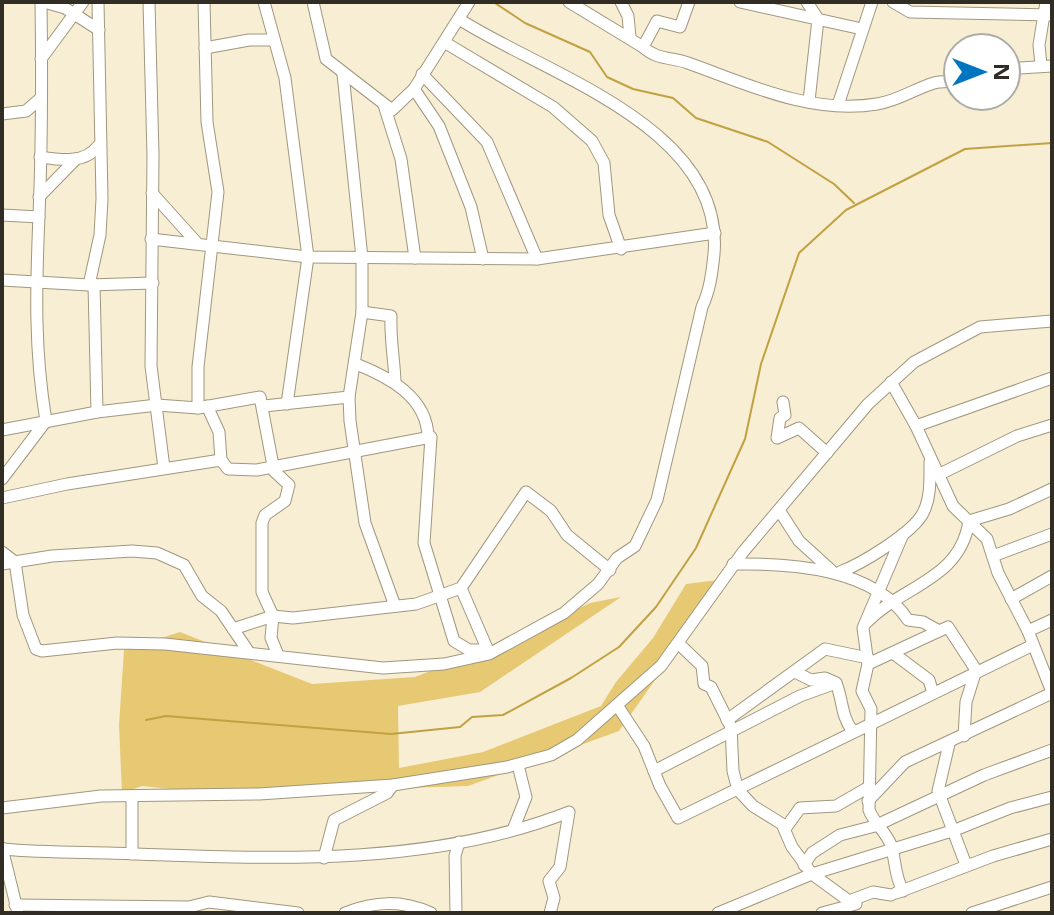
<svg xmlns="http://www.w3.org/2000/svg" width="1054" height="915" viewBox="0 0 1054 915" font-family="'Noto Sans',sans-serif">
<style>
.green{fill:#e7c974}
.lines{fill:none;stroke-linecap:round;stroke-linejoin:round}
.stream{stroke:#c1a141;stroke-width:2}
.minor-casing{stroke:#a0977f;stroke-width:13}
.minor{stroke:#fff;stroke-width:11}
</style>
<rect width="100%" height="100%" fill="#f7eed4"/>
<path class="green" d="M718 580 713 598 619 731 468 786 215 794 142 786 122 793 119 725 124 650 180 632 312 684 415 677 526 634 590 603 621 597 480 692 398 706 399 768 483 752 601 706 616 682 653 638 686 584Z"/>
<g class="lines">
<g class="stream">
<path d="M495 3 525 23 590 52 607 77 633 89 673 98 696 118 768 142 834 184 854 203"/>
<path d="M146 720 166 716 391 734 460 727 472 717 503 715 571 678 619 647 656 607 696 548 745 439 761 364 799 253 846 210 965 149 1052 143"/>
</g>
<g class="minor-casing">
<g id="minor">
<path d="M44 2 65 8 99 30"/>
<path d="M149 2 153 155 151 366 164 468"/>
<path d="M264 2 285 78 308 257 287 404"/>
<path d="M313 2 326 59 392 110 414 89 469 2"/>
<path d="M569 2 643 47 657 21 680 27 689 2"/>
<path d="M621 2 628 16 630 37"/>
<path d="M740 2 862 29"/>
<path d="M807 2 818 19 809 101"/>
<path d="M893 2 910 12 1052 15"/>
<path d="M444 42 553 107 592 141 604 163 609 215 621 249"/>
<path d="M643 47C657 60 671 57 688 63 747 84 811 115 877 104 898 101 914 89 934 83 941 81 950 82 958 81"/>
<path d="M205 48 249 40H274"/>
<path d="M41 59 83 2"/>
<path d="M1041 65 1039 45 1046 2"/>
<path d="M1006 69 1052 66"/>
<path d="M343 74 362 258V312L349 397 350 421 365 523 395 606"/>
<path d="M422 74 487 142 537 259"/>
<path d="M414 89 439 126 471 207 483 259"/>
<path d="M384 105 401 159 415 258"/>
<path d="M838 105 872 2"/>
<path d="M2 114 26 111 41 98"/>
<path d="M40 157C60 160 85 164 98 146"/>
<path d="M152 193 197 243"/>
<path d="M39 197 76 159"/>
<path d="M2 215 39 217"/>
<path d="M151 239 308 257 537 259 715 233"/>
<path d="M2 280 89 285 153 283"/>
<path d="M94 284 97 412"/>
<path d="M89 285 100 235 102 199 98 2"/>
<path d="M362 312 391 316C390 339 394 358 395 381"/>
<path d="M356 364C389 377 427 397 428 437"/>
<path d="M891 382 916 426 953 506 987 539 998 573 1028 631 1052 692"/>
<path d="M783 402 785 415 780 418 777 438 799 428 827 453"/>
<path d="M207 406 219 432 221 460"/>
<path d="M264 406 349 397"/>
<path d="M198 408V367L218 192 207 122 204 2"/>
<path d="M916 426 1052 378"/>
<path d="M2 430 97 412 157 405 198 408 260 397 274 471 289 485 285 501 265 515 262 523V592L273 616 271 638 278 655"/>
<path d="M938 475 1017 436 1052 425"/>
<path d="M2 479 46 421C34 349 36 288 39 215 42 144 42 73 41 2"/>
<path d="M2 498 67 484 221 460 228 469 257 470 431 437 424 543 454 641 469 650H484"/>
<path d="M779 510 799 541 832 571"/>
<path d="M903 534 863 628 868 664 862 691 871 709 869 810C874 823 886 832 891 845 896 861 894 875 903 891"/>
<path d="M2 552 15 562 23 615 36 649 42 651 117 643 165 644 383 668 444 664 489 654 564 613 598 584 617 558 635 546 657 500 702 307C710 290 712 273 714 254 725 127 546 75 459 19"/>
<path d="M993 556 1052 534"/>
<path d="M2 564 52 556 132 551 157 553 184 565 202 596 221 611 248 651"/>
<path d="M733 564C791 563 874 568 908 620L923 622 939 631 948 627 976 670 966 702 964 736"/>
<path d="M840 572C861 564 913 533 923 513 931 498 930 478 930 462"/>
<path d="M461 588 489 653"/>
<path d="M1011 599 1052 576"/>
<path d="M867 622C903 585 960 580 969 521L1009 509 1052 489"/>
<path d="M233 629 273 616 293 618 416 604 461 588 526 492 551 511 567 535 610 570"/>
<path d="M1028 631 1052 620"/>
<path d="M678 643 702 666 704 684 711 687 731 727 733 771 738 790 753 806 782 824 792 847 812 874 849 901 873 892 891 895"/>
<path d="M893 653 929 680 933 693"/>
<path d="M868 664 939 631"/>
<path d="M795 672 811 680 825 678 836 683C843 700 841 716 852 730"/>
<path d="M617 705 644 746 660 786 678 818 1033 645"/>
<path d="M727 720 825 649 868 658"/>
<path d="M949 744 938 791 966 865"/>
<path d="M654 771 800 696 836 683"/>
<path d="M868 801 905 762 1052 693"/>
<path d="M2 808 101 796 259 794 393 785 507 767 551 755 577 740 661 666 743 552 868 404 914 362 980 327 1052 321"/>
<path d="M785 829 800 808 836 806 867 788"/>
<path d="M513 830 526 797 518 765"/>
<path d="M2 848 18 913"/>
<path d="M2 849C47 853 91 852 136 854 280 859 432 866 569 812L560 867 549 881 554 898 550 913"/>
<path d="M132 854V796"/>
<path d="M324 858 334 820 387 793 393 785"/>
<path d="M804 865 812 853 840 835 875 826 984 775 1052 750"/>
<path d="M896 893 993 856 1052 839"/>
<path d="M15 905 189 907 209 902 298 913"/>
<path d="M345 913C375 901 401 900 431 913"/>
<path d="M456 913 455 856 459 842"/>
<path d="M718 913 812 874 955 830 1010 808 1052 797"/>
<path d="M822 913 856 904"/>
<path d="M972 913 1052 887"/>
</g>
</g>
<use href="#minor" class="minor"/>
</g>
<rect width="1054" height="915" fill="none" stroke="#312d24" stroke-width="8"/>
<g transform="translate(982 72) rotate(90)"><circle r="38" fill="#ffffff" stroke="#adaba7" stroke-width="2"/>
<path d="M0-6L14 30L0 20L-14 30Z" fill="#0176c0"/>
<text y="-12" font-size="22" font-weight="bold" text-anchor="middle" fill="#312d24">N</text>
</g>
</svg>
